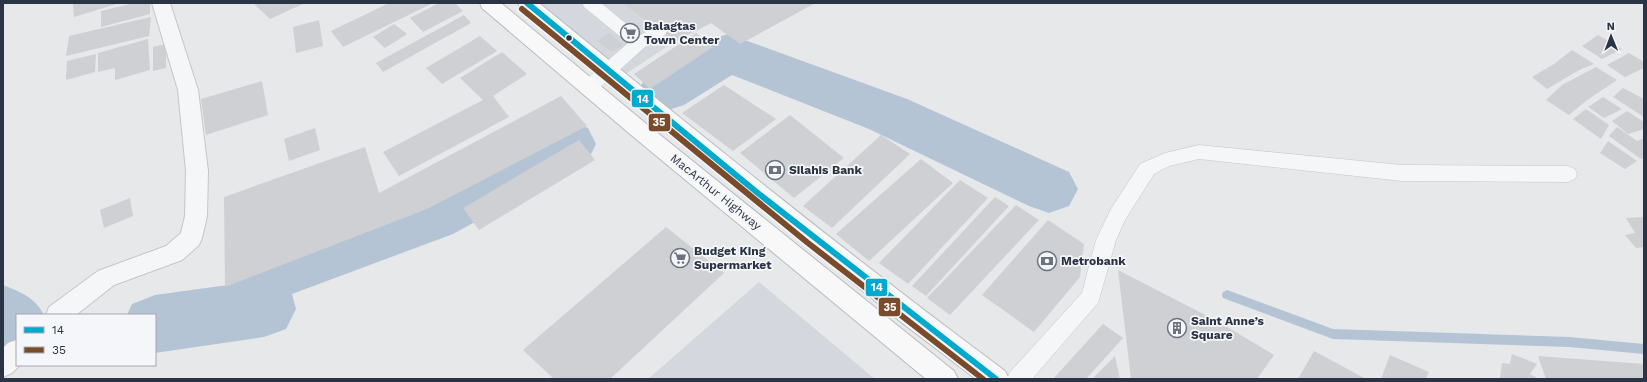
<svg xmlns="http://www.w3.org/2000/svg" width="1647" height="382" viewBox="0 0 1647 382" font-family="'Work Sans',sans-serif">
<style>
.built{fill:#d4d7dd}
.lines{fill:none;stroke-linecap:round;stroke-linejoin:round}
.stream{fill:#b4c4d5;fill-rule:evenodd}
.river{fill:#b4c4d5;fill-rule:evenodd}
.building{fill:#ced0d3}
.lane-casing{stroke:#c4c6c8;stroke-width:1}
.street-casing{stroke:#c4c6c8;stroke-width:2}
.highway-casing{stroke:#b8bbbf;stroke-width:2}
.lane{fill:#f5f6f7;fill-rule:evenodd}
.street{fill:#f5f6f7;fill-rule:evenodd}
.highway{fill:#f8f8f8;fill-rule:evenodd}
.bus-1-casing{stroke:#f4f6f9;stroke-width:9}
.bus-2-casing{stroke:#f4f6f9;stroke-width:9}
.bus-1{stroke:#00a9ce;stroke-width:6}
.bus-2{stroke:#7a4b2a;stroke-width:6}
.bus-dot{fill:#2b3445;stroke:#f4f6f9;stroke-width:1.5}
.labels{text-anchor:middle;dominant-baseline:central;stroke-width:3.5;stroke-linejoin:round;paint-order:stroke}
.poi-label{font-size:12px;font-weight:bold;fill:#2b3445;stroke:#f4f6f9;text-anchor:start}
.street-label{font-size:12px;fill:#2b3445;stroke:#f4f6f9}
.line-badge{stroke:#f4f6f9;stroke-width:1.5}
.badge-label{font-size:11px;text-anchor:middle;font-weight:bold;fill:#fff}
</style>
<rect width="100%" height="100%" fill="#e6e8ea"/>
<g class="built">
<path d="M532 3H815L740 44 711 23 674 42 621 77Z"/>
<path d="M759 282 875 379H648Z"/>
</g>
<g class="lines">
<path class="stream" d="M1227 290 1333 329 1569 337 1644 344V354L1569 347 1333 339 1223 298 1222 295 1223 292Z"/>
<g class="river">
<path d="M728 34 907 99 1069 172 1078 189 1069 206 1049 213 1029 206 869 129 732 75 684 105 665 111 646 105 638 91 646 77 710 40Z"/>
<path d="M568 122 588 128 596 144 588 160 453 234 292 294 296 309 286 329 264 337 155 353V315H127L132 304 155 295 228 285 227 279 236 260 412 199 548 128Z"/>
<path d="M3 285C20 292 35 297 44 315H17V356L3 351Z"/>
</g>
</g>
<g class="building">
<path d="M73 3H120L74 17Z"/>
<path d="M134 3H150V14L101 27V11Z"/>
<path d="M253 3H305L270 19Z"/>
<path d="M389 3H433L343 47 331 31Z"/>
<path d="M439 3H455L463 11 423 32 410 18Z"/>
<path d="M623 3H815L740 44 711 23 674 42Z"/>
<path d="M464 15 471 23 383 72 376 63Z"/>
<path d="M151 17 149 36 66 56 69 36Z"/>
<path d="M319 20 323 46 296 53 293 27Z"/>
<path d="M394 24 407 34 385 48 373 37Z"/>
<path d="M609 33 624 45 612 52 597 41Z"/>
<path d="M696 33 713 47 650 89 634 74Z"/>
<path d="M1598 35 1622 49 1602 59 1582 46Z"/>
<path d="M480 36 497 51 442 84 426 68Z"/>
<path d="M148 39 150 70 115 80V68L98 72V53Z"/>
<path d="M166 44V68L153 71V47Z"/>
<path d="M1572 50 1594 64 1581 69 1547 89 1532 77 1554 64Z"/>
<path d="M502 52 527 74 493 96 509 117 399 176 383 152 483 100 460 78Z"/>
<path d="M1629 53 1644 62V68L1625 77 1607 65Z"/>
<path d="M96 54 95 72 66 80 67 61Z"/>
<path d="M1596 67 1617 80 1586 101 1569 115 1546 100 1562 85Z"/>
<path d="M262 81 268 115 206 135 201 99Z"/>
<path d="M724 85 776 119 733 151 682 113Z"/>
<path d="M1623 88 1644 99V117L1613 97Z"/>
<path d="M561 96 587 126 427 209 225 287 224 197 365 147 379 193Z"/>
<path d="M1603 97 1622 109 1604 118 1588 107Z"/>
<path d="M1586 109 1609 125 1601 139 1573 119Z"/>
<path d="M1627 111 1644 122V129L1628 134 1612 121Z"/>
<path d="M790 115 844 158 794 198 740 153Z"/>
<path d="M1617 127 1637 141 1644 138V158L1641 159 1609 136Z"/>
<path d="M315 128 320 150 289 161 284 139Z"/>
<path d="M881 135 910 154 832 228 803 206Z"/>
<path d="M579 140 595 160 479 230 463 208Z"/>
<path d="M1608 141 1637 161 1625 169 1600 153Z"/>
<path d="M921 159 953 183 869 261 836 234Z"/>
<path d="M960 180 988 198 908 284 879 263Z"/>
<path d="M995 197 1009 206 926 296 912 286Z"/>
<path d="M130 198 133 216 104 228 100 210Z"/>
<path d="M1016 205 1039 220 950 315 927 298Z"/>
<path d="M1644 217V247L1636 248 1625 235 1635 233 1626 218Z"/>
<path d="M1048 220 1084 244 1080 277 1034 332 982 295Z"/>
<path d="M666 227 724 273 610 379H554L523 350Z"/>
<path d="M1118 270 1219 322 1274 355 1257 379H1131Z"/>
<path d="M1103 324 1123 338 1086 379H1053Z"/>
<path d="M1314 351 1366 379H1298Z"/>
<path d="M1512 354 1537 364 1530 374 1539 379H1500L1502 363 1510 364Z"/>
<path d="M1390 355 1429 372 1426 379H1381Z"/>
<path d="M1115 356 1120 379H1093L1094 377Z"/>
<path d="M1538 356 1644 364V379H1546Z"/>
</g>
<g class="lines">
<g class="lane-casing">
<g id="lane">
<path d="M582 3H601L640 35 659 25 665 27 667 31 665 35 645 47 595 92 589 94 583 92 580 87 583 82 628 43 584 7Z"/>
<path d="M1199 145 1402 165 1568 166 1575 169 1577 174 1575 179 1568 182 1402 181 1199 159 1169 166 1154 174 1125 220 1116 240 1098 303 1032 379H1007L1010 372 1082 293 1096 240 1111 209 1140 164 1165 153Z"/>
</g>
</g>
<g class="street-casing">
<g id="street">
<path d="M152 3H170L198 90 208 171 207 216 202 238 199 245 182 260 114 285 76 315H46L49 307 98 271 166 246 181 233 185 216 186 171 178 90Z"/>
<path d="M17 340V365H20L12 373 3 377V348L8 343Z"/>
</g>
</g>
<g class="highway-casing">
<g id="highway">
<path d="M480 3H501L644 122 954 371 958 379H926L630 134 482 8Z"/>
<path d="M518 3H539C692 128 846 253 1005 371L1009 379H976L901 322 654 120 520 8Z"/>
</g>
</g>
<use href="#lane" class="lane"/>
<use href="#street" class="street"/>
<use href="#highway" class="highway"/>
<g class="bus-1-casing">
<path id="bus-1" d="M527 3 759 194 996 379"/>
</g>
<g class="bus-2-casing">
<path id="bus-2" d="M522 9 808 243 983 379"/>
</g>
<use href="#bus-1" class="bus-1"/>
<use href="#bus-2" class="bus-2"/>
</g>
<defs>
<g id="supermarket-ring" transform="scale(1)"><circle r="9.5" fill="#f4f6f9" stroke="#6c737f" stroke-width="1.5"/><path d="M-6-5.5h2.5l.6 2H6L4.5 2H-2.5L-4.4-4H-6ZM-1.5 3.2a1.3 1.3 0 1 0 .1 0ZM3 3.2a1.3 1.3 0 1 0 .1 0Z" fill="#6c737f"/></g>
<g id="bank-ring" transform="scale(1)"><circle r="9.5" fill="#f4f6f9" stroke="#6c737f" stroke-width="1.5"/><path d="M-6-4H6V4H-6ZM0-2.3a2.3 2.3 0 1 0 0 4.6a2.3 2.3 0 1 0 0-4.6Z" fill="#6c737f"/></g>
<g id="building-ring" transform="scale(1)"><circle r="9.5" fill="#f4f6f9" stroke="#6c737f" stroke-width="1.5"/><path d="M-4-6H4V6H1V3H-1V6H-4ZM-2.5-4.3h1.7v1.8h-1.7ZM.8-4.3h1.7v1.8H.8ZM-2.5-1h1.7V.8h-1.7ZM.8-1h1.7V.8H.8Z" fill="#6c737f"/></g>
</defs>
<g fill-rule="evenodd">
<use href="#supermarket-ring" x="630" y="33"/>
<use href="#bank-ring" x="775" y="170"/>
<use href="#supermarket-ring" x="680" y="258"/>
<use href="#bank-ring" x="1047" y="261"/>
<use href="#building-ring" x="1177" y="328"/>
</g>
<circle class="bus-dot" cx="569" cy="38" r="3.5"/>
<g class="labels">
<g class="poi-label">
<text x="644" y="26">Balagtas<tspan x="644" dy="14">Town Center</tspan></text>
<text x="789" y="170">Silahis Bank</text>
<text x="694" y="251">Budget King<tspan x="694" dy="14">Supermarket</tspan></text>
<text x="1061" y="261">Metrobank</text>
<text x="1191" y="321">Saint Anne’s<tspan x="1191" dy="14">Square</tspan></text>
</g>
<g class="street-label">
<text transform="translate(716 192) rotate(39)">MacArthur Highway</text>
</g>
</g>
<g class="line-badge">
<rect x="631" y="89" width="23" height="19" rx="4" fill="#00a9ce"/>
<rect x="648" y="113" width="23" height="19" rx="4" fill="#7a4b2a"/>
<rect x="865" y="278" width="23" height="19" rx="4" fill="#00a9ce"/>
<rect x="878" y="297" width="23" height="20" rx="4" fill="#7a4b2a"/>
</g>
<g class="badge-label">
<text x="643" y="103">14</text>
<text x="659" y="126">35</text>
<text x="877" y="291">14</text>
<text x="890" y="311">35</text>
</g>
<rect width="1647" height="382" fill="none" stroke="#2b3445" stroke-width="8"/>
<rect x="16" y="314" width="140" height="52" fill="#f4f6f9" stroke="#a4a8b1"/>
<rect x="24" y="327" width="20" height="6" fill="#00a9ce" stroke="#a4a8b1"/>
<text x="52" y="334" font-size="12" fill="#2b3445">14</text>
<rect x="24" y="347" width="20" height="6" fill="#7a4b2a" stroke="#a4a8b1"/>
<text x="52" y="354" font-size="12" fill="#2b3445">35</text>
<g transform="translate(1611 36) rotate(359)" stroke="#f4f6f9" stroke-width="3" paint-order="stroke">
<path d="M0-3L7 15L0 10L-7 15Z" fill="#2b3445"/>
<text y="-6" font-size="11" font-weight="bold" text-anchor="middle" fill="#2b3445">N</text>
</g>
</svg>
